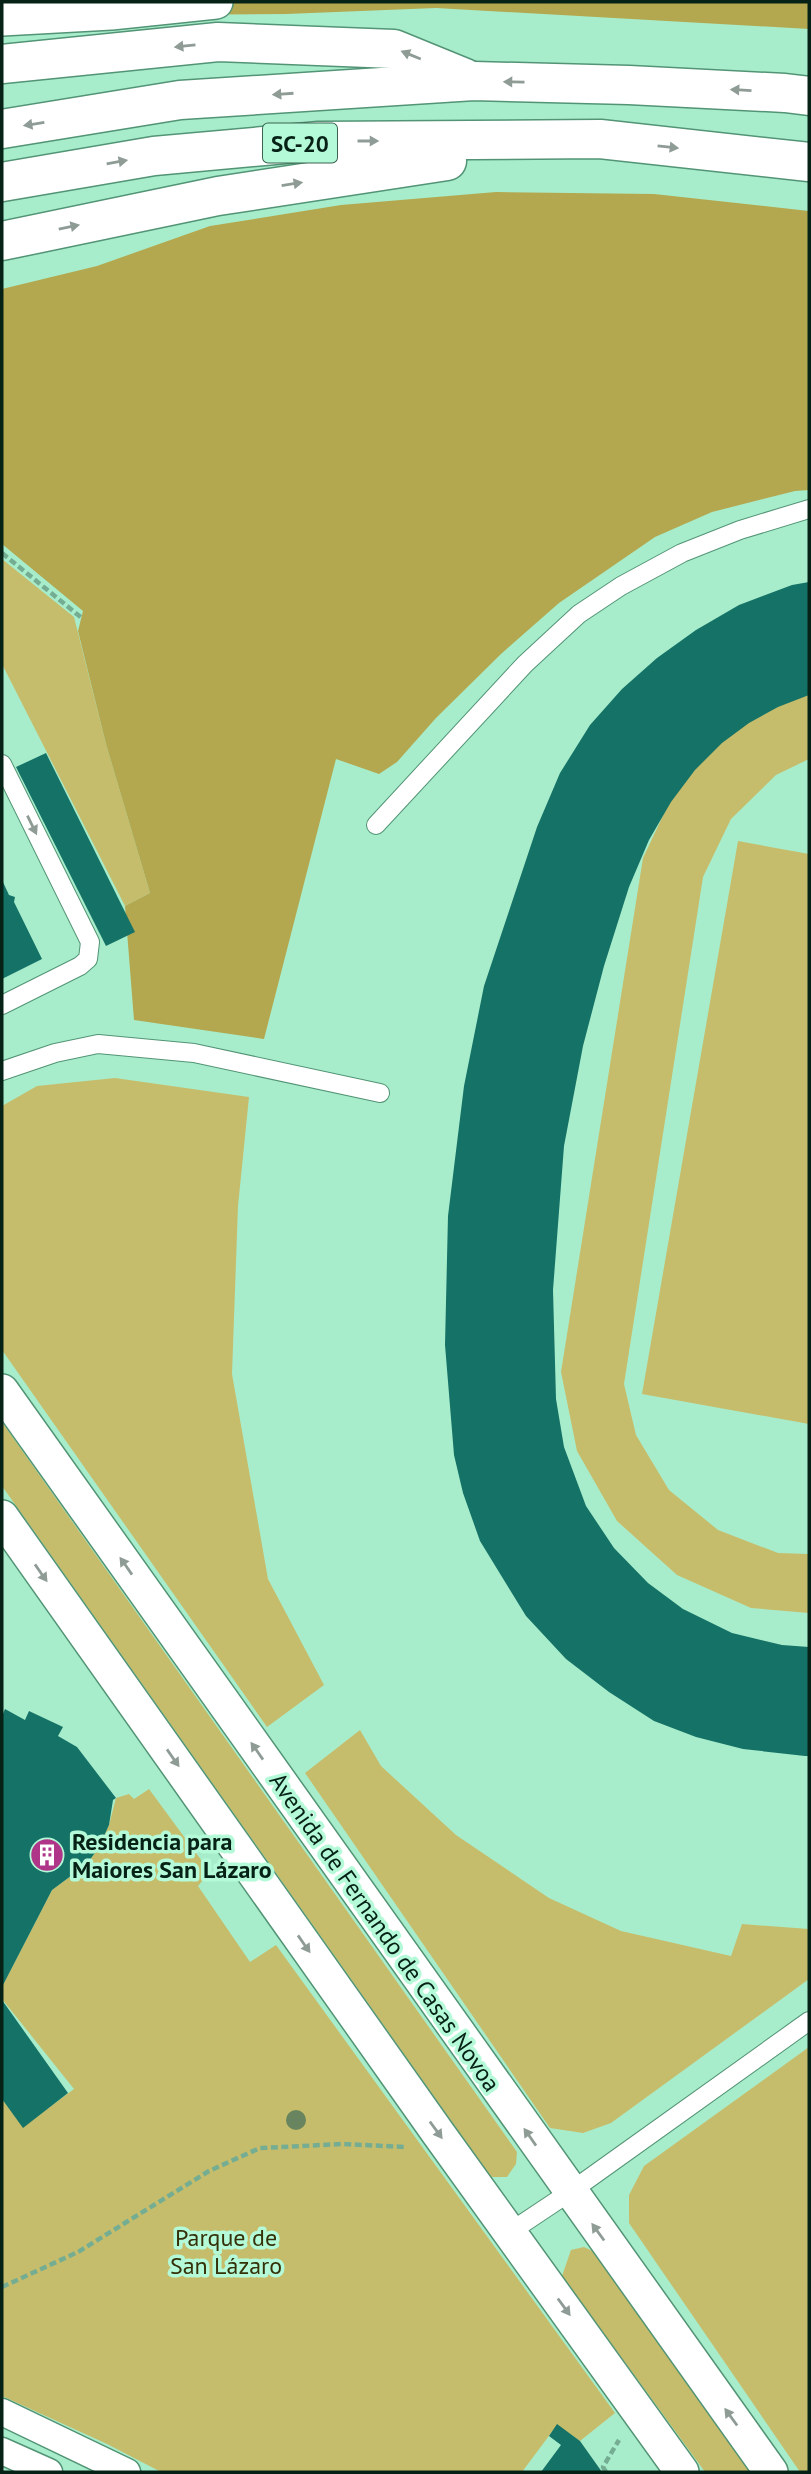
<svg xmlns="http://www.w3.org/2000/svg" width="811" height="2474" viewBox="0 0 811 2474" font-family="'PT Sans',sans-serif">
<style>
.green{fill:#c6bd6c}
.forest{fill:#b3a84f}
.building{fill:#157267}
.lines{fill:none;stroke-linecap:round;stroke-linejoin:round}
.service-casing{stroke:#529475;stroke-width:20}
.pedestrian-casing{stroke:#529475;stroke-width:29}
.minor-casing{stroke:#529475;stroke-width:36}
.trunk-casing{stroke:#529475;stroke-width:41}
.path{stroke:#75ad92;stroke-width:4.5;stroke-dasharray:7 3.5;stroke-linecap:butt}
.service{stroke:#fff;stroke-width:18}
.pedestrian{stroke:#fff;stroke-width:26}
.minor{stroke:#fff;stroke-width:33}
.trunk{stroke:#fff;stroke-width:38}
.tree{fill:#688560}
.oneway{fill:#8f9c96}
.labels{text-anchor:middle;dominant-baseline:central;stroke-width:7;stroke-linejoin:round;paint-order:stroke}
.shield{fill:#b5fad8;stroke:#3a6350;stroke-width:2}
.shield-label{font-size:23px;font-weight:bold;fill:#062216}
.poi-label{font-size:24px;font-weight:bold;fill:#062216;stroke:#b5fad8;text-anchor:start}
.street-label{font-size:24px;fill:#062216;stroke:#b5fad8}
.park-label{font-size:24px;fill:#343008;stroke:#b5fad8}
</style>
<rect width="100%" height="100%" fill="#a8edcb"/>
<g class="green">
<path d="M2 559 74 617 106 744 150 893 125 906 2 664Z"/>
<path d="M809 688V759L776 775 731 819 703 877 624 1384 636 1435 669 1490 718 1530 778 1553 809 1554V1613L751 1608 677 1575 617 1521 577 1451 561 1372 643 858 677 786 733 727Z"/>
<path d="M738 841 809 854V1424L642 1394Z"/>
<path d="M115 1078 249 1097 238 1206 232 1374 268 1579 324 1685 267 1727 2 1350V1106L37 1086Z"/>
<path d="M2 1422 517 2152 516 2164 507 2177H491L2 1486Z"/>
<path d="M360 1730 381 1766 456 1835 549 1898 621 1931 731 1956 742 1924 809 1929V1979L611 2123 583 2133 550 2128 305 1773Z"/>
<path d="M149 1789 210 1872 198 1886 250 1962 276 1945 615 2413 580 2441 557 2425 522 2472H161L107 2444 2 2396V2099L23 2127 74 2089 2 1999V1987L52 1890 87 1864 99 1847 109 1825 116 1798 129 1794 134 1799Z"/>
<path d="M809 2047V2472H800L629 2223V2195L644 2166Z"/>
<path d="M584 2247 597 2253 751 2472H705L562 2276 571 2250Z"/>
</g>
<g class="forest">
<path d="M2 2H809V29L436 8 286 14 2 16Z"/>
<path d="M496 192 654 194 809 211V490L795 491 712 512 655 537 559 603 501 654 436 718 397 762 379 774 336 759 264 1039 134 1020 125 906 150 893 106 744 78 631 83 611 2 544V289L97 266 210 226 341 205Z"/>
</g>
<g class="building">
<path d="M809 582V695L778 707 749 723 722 743 695 770 671 802 649 840 629 887 604 966 583 1046 564 1146 553 1290 556 1399 564 1447 586 1506 614 1548 648 1583 683 1609 732 1633 782 1645 809 1647V1756H805L743 1749 696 1737 654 1721 609 1692 566 1659 526 1616 480 1541 463 1493 454 1455 445 1345 448 1216 464 1086 484 986 537 827 560 773 590 725 622 689 657 658 696 630 739 605 792 585Z"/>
<path d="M46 753 135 932 106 946 16 767Z"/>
<path d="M2 880 9 895 15 897 14 902 42 959 2 979Z"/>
<path d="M5 1709 25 1720 29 1711 63 1727 58 1736 77 1747 116 1798 113 1800 109 1825 99 1847 87 1864 52 1890 2 1987V1716Z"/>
<path d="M2 2000 68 2093 23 2128 2 2099Z"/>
<path d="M557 2424 580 2441 602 2472H541L561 2445 549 2436Z"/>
</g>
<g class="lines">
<g class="service-casing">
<g id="service">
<path d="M2 764 90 942 88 959 80 966 2 1005"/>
<path d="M376 825 525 664 579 614 621 586 682 553 740 530 809 509"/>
<path d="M2 1071 55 1053 98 1044 194 1053 380 1093"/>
<path d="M510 2232 570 2192 809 2021"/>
</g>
</g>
<g class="pedestrian-casing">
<g id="pedestrian">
<path d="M2 2412 127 2472"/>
<path d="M2 2451 49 2472"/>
</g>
</g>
<g class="minor-casing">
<g id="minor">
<path d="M2 19 111 13 216 2"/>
<path d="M2 1391 771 2472"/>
<path d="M2 1517 438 2133 682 2472"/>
</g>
</g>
<g class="trunk-casing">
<g id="trunk">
<path d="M2 64 218 42 394 49 465 78"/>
<path d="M2 129 180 100 474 81 629 85 785 93 809 96"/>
<path d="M2 182 154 156 319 141 600 139 809 162"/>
<path d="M2 241 218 196 447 161"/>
</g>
</g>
<g class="path">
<path d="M2 553 83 619"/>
<path d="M2 2287 78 2252 209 2171 260 2148 343 2144 405 2147"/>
<path d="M606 2472 603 2467 619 2440"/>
</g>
<use href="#service" class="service"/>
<use href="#pedestrian" class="pedestrian"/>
<use href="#minor" class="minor"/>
<use href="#trunk" class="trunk"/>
</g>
<circle class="tree" cx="296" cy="2120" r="10"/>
<defs><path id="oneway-solid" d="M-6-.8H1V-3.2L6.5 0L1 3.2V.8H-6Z" transform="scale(1.75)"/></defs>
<g class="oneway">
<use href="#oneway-solid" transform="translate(185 46) rotate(174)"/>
<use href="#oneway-solid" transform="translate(411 55) rotate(-158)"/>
<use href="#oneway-solid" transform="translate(514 82) rotate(-179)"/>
<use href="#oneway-solid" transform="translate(741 90) rotate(-177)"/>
<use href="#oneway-solid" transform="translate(283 94) rotate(176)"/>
<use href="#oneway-solid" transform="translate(34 124) rotate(171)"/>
<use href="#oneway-solid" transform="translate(368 141)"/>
<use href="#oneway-solid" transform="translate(668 147) rotate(6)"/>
<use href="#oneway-solid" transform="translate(117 162) rotate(-10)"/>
<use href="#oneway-solid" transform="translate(292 184) rotate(-9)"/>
<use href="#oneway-solid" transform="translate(69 227) rotate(-12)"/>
<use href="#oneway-solid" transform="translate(32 825) rotate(64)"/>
<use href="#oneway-solid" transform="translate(126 1566) rotate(-125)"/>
<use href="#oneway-solid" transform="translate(41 1573) rotate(55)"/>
<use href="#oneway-solid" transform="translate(257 1751) rotate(-125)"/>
<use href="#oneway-solid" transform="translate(173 1758) rotate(55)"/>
<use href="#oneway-solid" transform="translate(304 1944) rotate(55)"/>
<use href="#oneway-solid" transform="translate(436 2130) rotate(54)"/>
<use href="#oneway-solid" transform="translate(530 2137) rotate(-125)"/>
<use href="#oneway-solid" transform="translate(598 2232) rotate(-126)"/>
<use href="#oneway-solid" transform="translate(564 2307) rotate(54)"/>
<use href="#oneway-solid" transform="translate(731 2417) rotate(-126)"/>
</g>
<defs>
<g id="building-disc" transform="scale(1.75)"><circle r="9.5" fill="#ae3588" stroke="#b5fad8"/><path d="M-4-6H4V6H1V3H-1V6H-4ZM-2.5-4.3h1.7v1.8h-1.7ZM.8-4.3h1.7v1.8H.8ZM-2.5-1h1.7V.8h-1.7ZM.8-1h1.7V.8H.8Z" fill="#fff"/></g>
</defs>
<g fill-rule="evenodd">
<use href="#building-disc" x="47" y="1855"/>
</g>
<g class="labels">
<rect class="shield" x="263" y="123.5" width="74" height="39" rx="5"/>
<g class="shield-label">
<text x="300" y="143">SC-20</text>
</g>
<g class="poi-label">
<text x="72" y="1841">Residencia para<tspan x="72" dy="28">Maiores San Lázaro</tspan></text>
</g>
<g class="street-label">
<text transform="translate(385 1932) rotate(55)">Avenida de Fernando de Casas Novoa</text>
</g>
<g class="park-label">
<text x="226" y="2237">Parque de<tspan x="226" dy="28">San Lázaro</tspan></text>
</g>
</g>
<rect width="811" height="2474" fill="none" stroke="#062216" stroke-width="7"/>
</svg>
